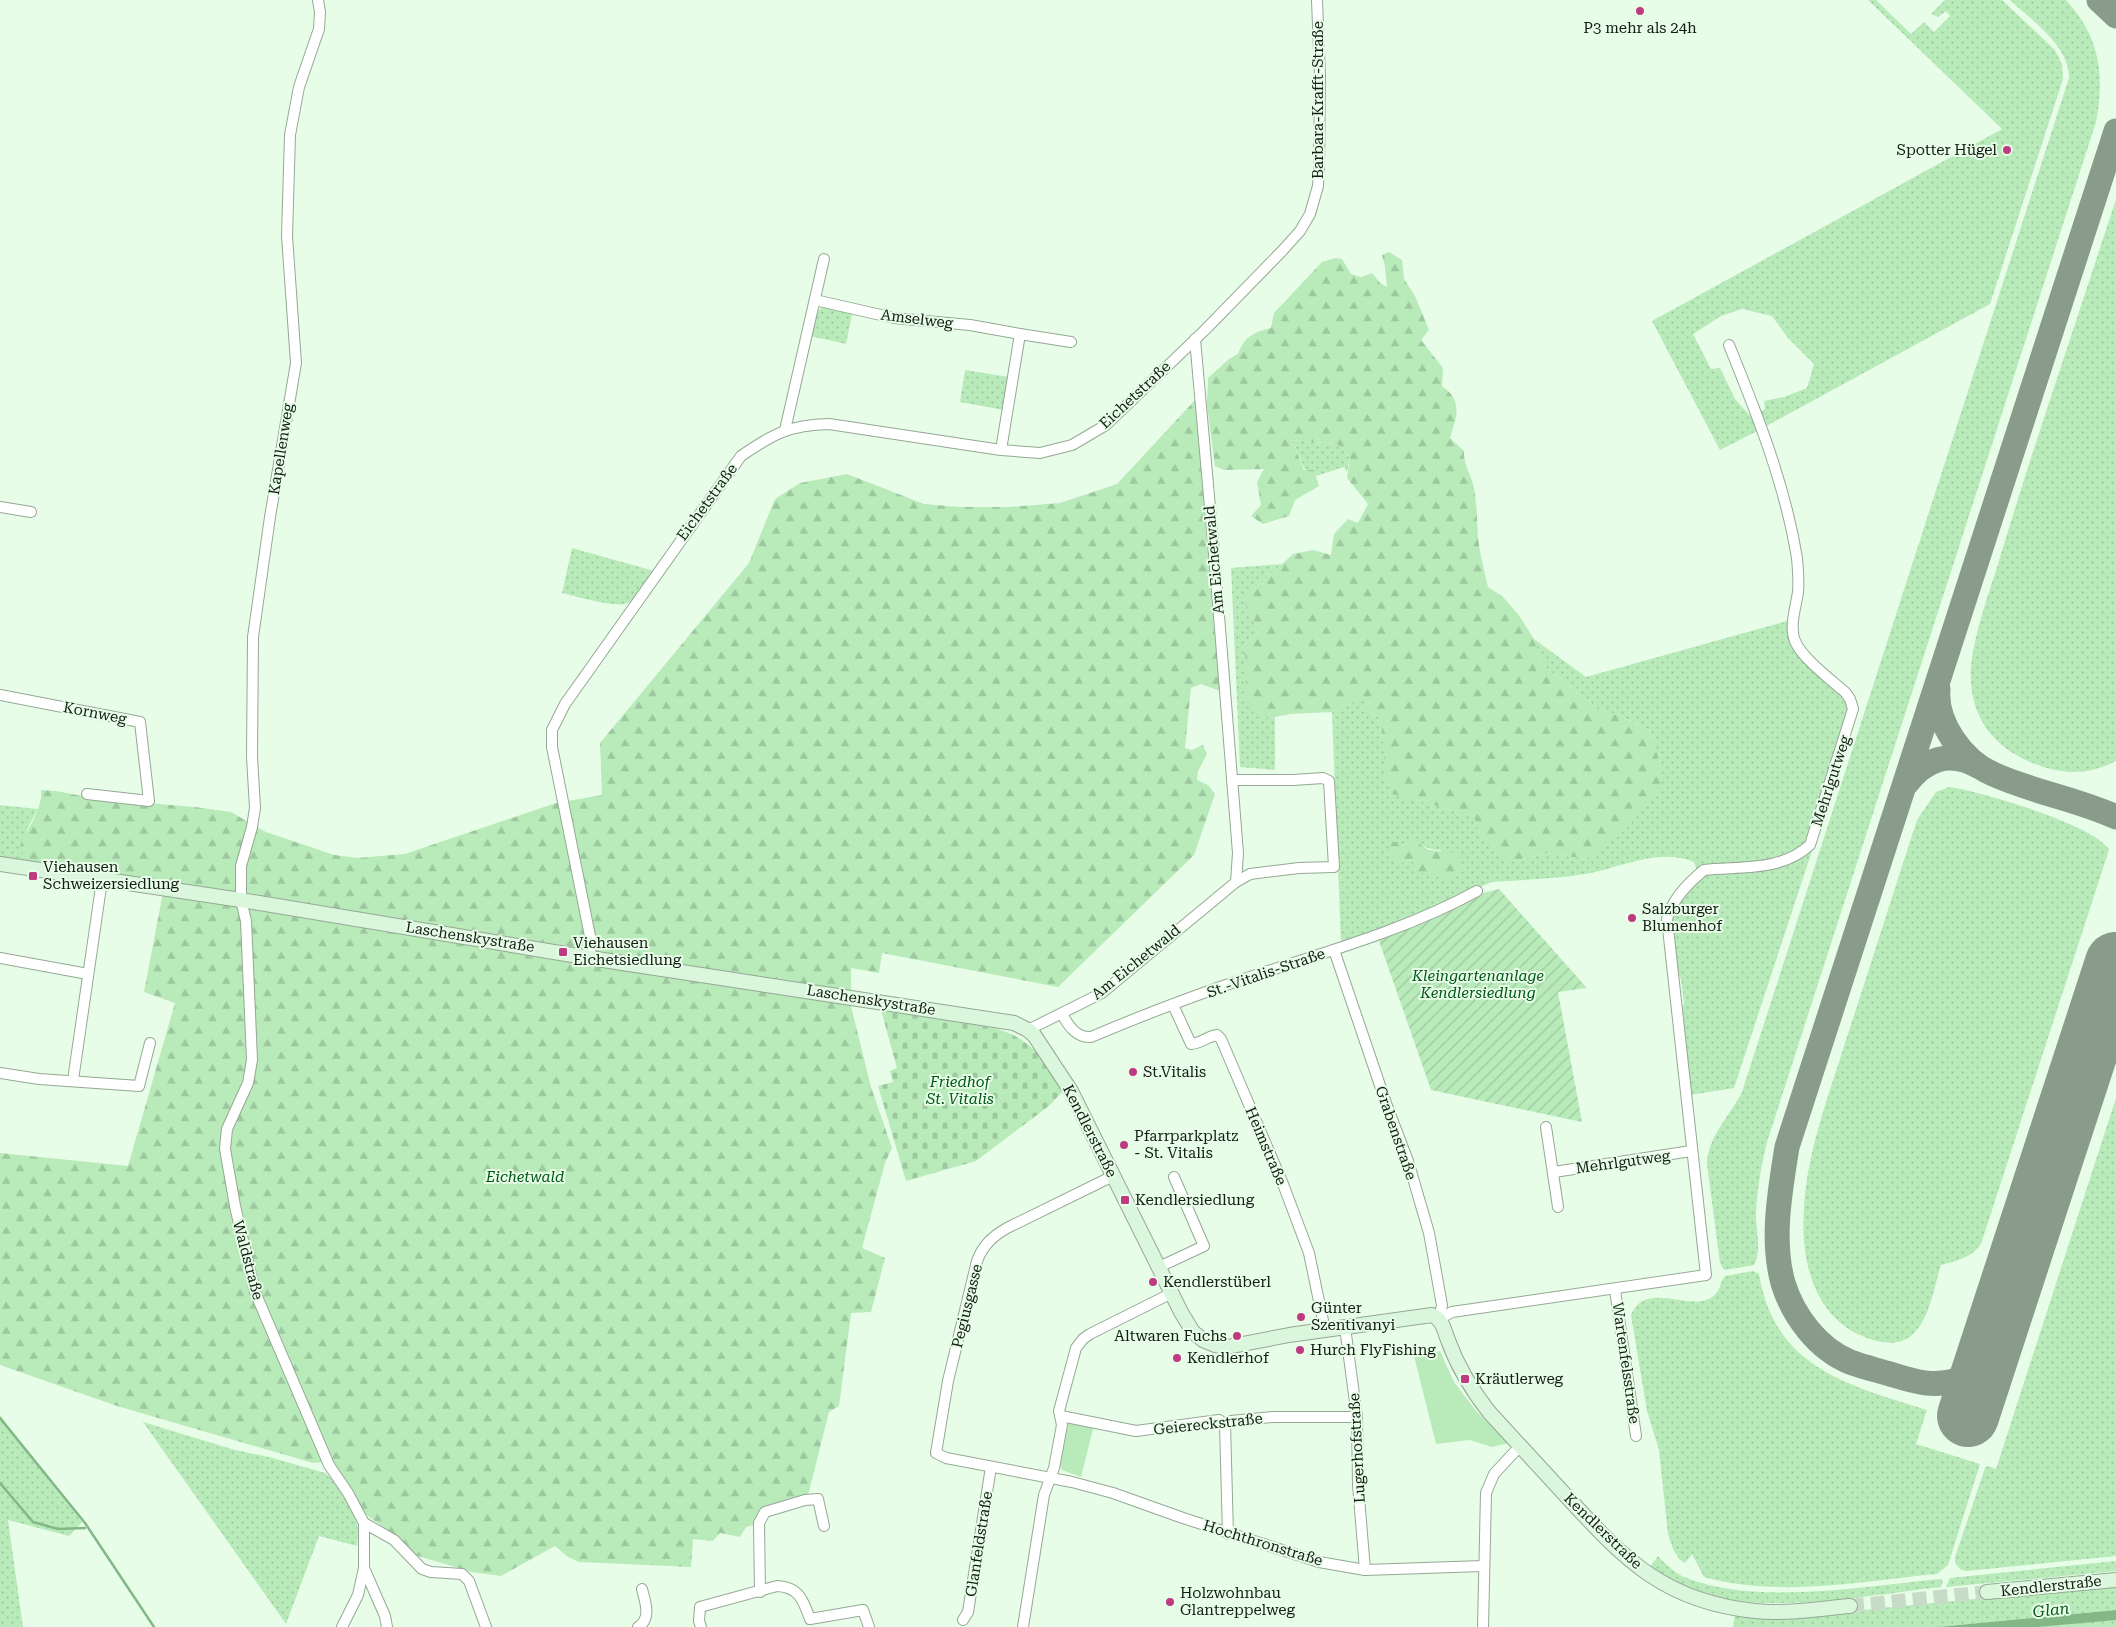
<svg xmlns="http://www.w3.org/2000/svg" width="2116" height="1627" viewBox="0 0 2116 1627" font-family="'Roboto Serif',serif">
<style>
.grass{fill:url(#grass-dots);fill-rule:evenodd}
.forest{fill:url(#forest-firs)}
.cemetery{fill:url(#cemetery-stones)}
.park{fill:#b8eaba}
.garden{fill:url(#garden-furrows)}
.water{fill:#83b886}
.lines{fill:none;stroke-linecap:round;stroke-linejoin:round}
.stream{stroke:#83b886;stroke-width:2.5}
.taxiway{stroke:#8a9a8b;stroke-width:25}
.runway{stroke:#8a9a8b;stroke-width:62}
.secondary-tunnel{stroke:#c8dbc8;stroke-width:14;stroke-dasharray:14 7;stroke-linecap:butt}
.street-casing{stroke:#95a895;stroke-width:12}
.secondary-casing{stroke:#95a895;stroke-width:16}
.street{stroke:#fff;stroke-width:10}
.secondary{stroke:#daf6dc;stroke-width:14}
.poi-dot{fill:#be3b82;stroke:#e8fde8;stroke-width:2}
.labels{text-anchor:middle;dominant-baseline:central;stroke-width:4;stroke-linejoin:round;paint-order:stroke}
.poi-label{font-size:15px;fill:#141c15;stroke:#e8fde8;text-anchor:start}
.street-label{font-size:15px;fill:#141c15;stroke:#e8fde8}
.park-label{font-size:15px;font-style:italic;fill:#005617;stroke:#e8fde8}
.water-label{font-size:16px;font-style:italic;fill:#045819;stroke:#e8fde8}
</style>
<defs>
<pattern id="grass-dots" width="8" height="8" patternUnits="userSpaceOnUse" patternTransform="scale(1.25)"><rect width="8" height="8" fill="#b8eaba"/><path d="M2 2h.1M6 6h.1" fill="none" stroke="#9dc89f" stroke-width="1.8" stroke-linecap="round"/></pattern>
<pattern id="forest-firs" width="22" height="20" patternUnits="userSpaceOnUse" patternTransform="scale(1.25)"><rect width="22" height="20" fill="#b8eaba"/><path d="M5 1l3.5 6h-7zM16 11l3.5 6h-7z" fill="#9dc89f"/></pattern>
<pattern id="cemetery-stones" width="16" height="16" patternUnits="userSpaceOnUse" patternTransform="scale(1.25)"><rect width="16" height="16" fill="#b8eaba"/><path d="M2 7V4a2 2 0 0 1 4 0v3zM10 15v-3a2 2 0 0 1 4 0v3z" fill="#9dc89f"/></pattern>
<pattern id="garden-furrows" width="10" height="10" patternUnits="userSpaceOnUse" patternTransform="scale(1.25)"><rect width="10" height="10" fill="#b8eaba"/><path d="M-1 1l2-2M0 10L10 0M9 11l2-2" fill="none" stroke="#9dc89f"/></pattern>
</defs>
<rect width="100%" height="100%" fill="#e8fde8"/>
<g class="grass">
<path d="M1868 0H1876L1911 34 1924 22 1934 32 1950 16 1946 11 1938 17 1931 14 1945 0H2002L2055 50 2062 64 2063 79 1990 304 1759 430 1720 450 1652 321 2002 129ZM1742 309 1772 316 1788 338 1814 364 1807 388 1784 397 1764 401 1765 409 1751 417 1735 399 1720 368 1711 369 1693 334 1721 316Z"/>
<path d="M2010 0H2066C2100 37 2105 75 2096 122L1767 1142C1761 1166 1757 1190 1756 1215 1756 1230 1762 1252 1754 1265L1724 1270 1720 1263 1707 1164C1708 1136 1730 1116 1742 1092L2069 78C2070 46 2031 20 2010 0Z"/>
<path d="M2116 199V761C2086 776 2060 775 2030 762 1995 747 1973 720 1971 682 1968 647 1991 589 2001 554 2037 435 2078 317 2116 199Z"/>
<path d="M822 307 852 314 846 344 810 336 815 314Z"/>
<path d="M965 370 1009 377 1004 410 960 402Z"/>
<path d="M1292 440 1337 444 1350 456 1347 472 1344 467 1316 476 1314 470H1305Z"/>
<path d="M572 548 654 571C646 580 639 594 630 602 620 610 576 596 562 593Z"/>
<path d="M1282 564 1243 600 1259 631 1242 648 1246 659V699L1269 718 1275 717V770L1240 767 1231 568Z"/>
<path d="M1791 620 1790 632 1839 689 1851 709 1813 848 1734 1088 1690 1095 1682 1010 1684 1003 1681 980 1676 968 1671 921 1673 911 1699 878 1694 862C1658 847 1621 868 1585 874 1554 879 1523 880 1492 882L1480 887 1443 907 1341 943 1332 712 1363 698 1369 712 1381 718 1392 794 1475 816 1480 835 1513 861 1548 853 1585 859C1602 846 1620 836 1633 819L1660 762 1653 745 1650 731 1616 714 1604 711 1587 701 1574 689 1546 668 1538 653 1534 639 1586 677ZM1411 841C1424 843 1424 850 1441 850L1432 873H1417L1413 862 1410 859 1406 860 1400 845 1403 846Z"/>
<path d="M1949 787C1977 790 2097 826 2109 850L1981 1244C1971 1258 1956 1261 1941 1265 1934 1287 1930 1318 1913 1334 1902 1345 1887 1344 1873 1340 1815 1323 1800 1263 1804 1208 1807 1151 1829 1095 1846 1040 1870 967 1893 893 1917 820L1936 792Z"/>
<path d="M0 805 38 809 27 829 26 862 0 858Z"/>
<path d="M2116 1098V1556L1967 1571 1961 1570 1955 1563V1557L1985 1468 1987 1466 1996 1469Z"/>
<path d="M1753 1271 1759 1274C1775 1369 1849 1385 1927 1410L1916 1444 1980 1464 1948 1565 1937 1574C1861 1581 1780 1598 1704 1577L1692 1554 1685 1563 1679 1559 1673 1549 1668 1534 1659 1450 1647 1411 1631 1315C1645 1280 1689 1311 1711 1298 1721 1292 1719 1283 1725 1276Z"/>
<path d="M0 1415 82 1522 69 1536 8 1520 23 1627H0Z"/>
<path d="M143 1422 235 1450 273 1458 325 1473 336 1482 354 1508 358 1529 357 1546 319 1536 286 1624Z"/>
<path d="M1658 1556C1665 1563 1672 1571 1682 1576 1753 1607 1864 1586 1941 1579L1943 1581 1941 1587C1871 1595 1779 1613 1712 1596 1689 1590 1669 1579 1650 1567Z"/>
<path d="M2116 1561V1571L1946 1587 1950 1578Z"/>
<path d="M2116 1585V1610L1938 1627H1733L1735 1614 1812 1615Z"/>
<path d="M2116 1619V1627H2037Z"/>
</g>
<g class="forest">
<path d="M1389 252 1402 260 1404 279 1415 296 1429 330 1421 340 1443 368 1442 386C1463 401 1457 416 1450 438L1464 451C1464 468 1471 473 1474 488 1477 505 1477 521 1478 538 1480 554 1484 571 1488 587L1502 596 1518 614 1534 639 1538 653 1546 668 1574 689 1587 701 1604 711 1616 714 1650 731C1653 747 1664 764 1661 780 1659 793 1625 831 1614 840 1605 846 1594 852 1585 859L1548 853 1513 861 1499 856 1480 835 1474 816 1392 794 1386 780 1381 718 1369 712 1363 699 1332 712 1290 714 1269 718 1252 711 1246 699V659L1242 648 1259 631 1243 600 1293 554 1313 550 1331 555 1334 534 1348 519 1358 523 1368 504 1347 478 1350 456 1337 444 1292 440 1304 470H1314L1319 486 1295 500 1289 516 1263 524 1251 516 1261 505 1257 482 1264 469 1224 470 1215 466 1207 405 1208 378 1229 359 1238 354C1244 337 1254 332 1271 328L1274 313 1322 262 1335 258 1342 259 1351 274 1361 277 1372 273 1380 283 1387 287 1385 267 1382 255Z"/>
<path d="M1195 400 1220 691 1201 684 1191 688 1185 748 1192 750 1203 745 1207 754 1198 771 1197 780 1208 785 1215 794 1194 855 1058 987 882 953 879 973 851 968V1006L871 1087 892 1148 885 1163 862 1248 885 1258 871 1312 851 1313 839 1406 829 1412 808 1495 760 1510 757 1524 746 1527 740 1537 720 1533 713 1541 693 1539 691 1567 579 1562 568 1557 555 1546 501 1576 472 1572 408 1553 386 1529 361 1511 332 1461 313 1463 117 1406 0 1365V1153L128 1166 175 1003 144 992 165 882 26 862 20 846C27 829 43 809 41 790L56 791 98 799 195 807 231 812 266 832 334 855 358 858 405 854 556 803 602 795 600 743 749 563 775 499 800 483 847 474 924 504 959 507H1010L1060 503 1117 484Z"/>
<path d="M1411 841 1417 842 1429 850 1457 853 1462 861 1458 871 1451 879C1443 879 1438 878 1432 873H1417L1412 867 1413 862 1410 859 1402 863 1392 860 1388 854 1389 845 1393 842H1398L1403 846Z"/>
</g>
<path class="cemetery" d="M881 1010 994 1028C1034 1039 1042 1059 1063 1091L1049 1106 976 1161 906 1181 878 1086 893 1082 890 1071 897 1068Z"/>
<g class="park">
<path d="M1440 1351 1454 1382 1476 1411 1509 1443 1492 1447 1470 1440 1436 1444 1414 1356Z"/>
<path d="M1069 1422 1094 1425 1081 1477 1062 1470 1059 1462Z"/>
</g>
<path class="garden" d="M1499 889 1587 988 1558 992 1582 1122 1431 1090 1378 938 1475 895Z"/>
<path class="water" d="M2116 1610V1620L2038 1627H1938Z"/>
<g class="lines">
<g class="stream">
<path d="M0 1418 85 1523 154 1627"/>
<path d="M0 1483 33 1522 58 1529 85 1528"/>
</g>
<g class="taxiway">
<path d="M2099 0 2116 16"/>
<path d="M1938 689C1935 723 1963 761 1993 774 2032 792 2077 799 2116 817"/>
<path d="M1906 784C1925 759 1949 750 1978 766"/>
<path d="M1989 1354C1980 1363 1970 1375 1957 1380 1933 1388 1913 1381 1890 1374 1877 1370 1863 1367 1850 1362 1818 1349 1793 1316 1783 1283 1771 1240 1780 1191 1787 1147L2116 131"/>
</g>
<path class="runway" d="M1968 1416 2116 963"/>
<path class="secondary-tunnel" d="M1850 1606 1987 1592"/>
<g class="street-casing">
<g id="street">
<path d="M318 0 320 12 319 29 299 87 290 135 287 236 296 363 270 517 253 637 252 757 255 808 252 827 241 866V900L246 921 252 1060 248 1083 227 1129 225 1149 235 1206 255 1292 329 1465 348 1493 364 1523V1568L358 1595 342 1627"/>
<path d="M815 300 894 318 970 325 1020 334 1001 450"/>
<path d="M1020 334 1071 342"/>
<path d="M785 430 824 259"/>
<path d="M0 507 31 512"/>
<path d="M0 695 140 722 149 801 87 794"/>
<path d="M1232 780H1293L1323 778 1329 781 1334 867 1299 868 1250 874 1236 882"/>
<path d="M1334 950 1387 1106 1408 1161 1429 1233 1442 1305 1439 1319"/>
<path d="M0 958 88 974"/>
<path d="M590 958 591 941 552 747V730L565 704 741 456C773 434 789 425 829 424L1001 450 1040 453 1072 445 1106 425 1205 330 1283 250 1300 231 1310 214 1318 186 1319 170 1320 76 1317 0"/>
<path d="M1173 1005 1191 1044C1200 1044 1208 1036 1217 1035L1221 1039 1283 1184 1309 1253 1325 1330"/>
<path d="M1062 1014C1068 1025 1076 1038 1091 1037 1141 1016 1192 996 1244 979 1322 953 1404 931 1477 891"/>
<path d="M1028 1030 1102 993 1236 882 1238 853 1213 541 1195 339"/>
<path d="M0 1073 39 1079 139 1086 150 1043"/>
<path d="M73 1080 102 880"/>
<path d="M1546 1127 1558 1207"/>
<path d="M1554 1172 1691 1151"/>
<path d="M1113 1176 1007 1228C993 1236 983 1245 977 1261L948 1381 936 1453 946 1458 1072 1482 1113 1493 1183 1518 1319 1562 1365 1570 1483 1566"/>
<path d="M1159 1267 1204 1246 1174 1177"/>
<path d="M1615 1290 1636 1436"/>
<path d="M1439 1319 1452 1312 1706 1275 1667 919C1672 900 1688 883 1704 870 1741 866 1780 872 1810 845L1853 709 1850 699 1845 692C1830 679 1802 658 1795 641 1789 626 1796 607 1798 592 1799 581 1798 569 1797 558 1785 484 1757 414 1729 345"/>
<path d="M1345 1327 1357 1417 1358 1485 1365 1570"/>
<path d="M1061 1416 1136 1431 1219 1420 1225 1424 1231 1421 1273 1417H1357"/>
<path d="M1225 1424 1228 1534"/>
<path d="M364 1523 394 1540 422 1569 431 1572 462 1574 469 1581 486 1627"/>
<path d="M364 1568 385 1616 387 1627"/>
<path d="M760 1592 759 1523 765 1512 805 1500 818 1499 824 1526"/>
<path d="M963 1620 968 1612 991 1467"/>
<path d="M638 1627C652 1619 645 1601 642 1589"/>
<path d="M701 1627 699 1621 700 1607 777 1586C800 1587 803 1601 810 1619L863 1610 869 1627"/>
<path d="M1023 1627 1044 1495 1054 1468 1062 1425 1059 1411 1076 1348 1083 1339 1090 1334 1172 1293"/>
<path d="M1483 1627 1486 1493 1494 1474 1520 1446"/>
</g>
</g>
<g class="secondary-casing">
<g id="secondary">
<path d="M0 864 241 900 590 958 1014 1023 1028 1030 1034 1035 1071 1091 1181 1312 1193 1332 1203 1340 1215 1345 1227 1347 1289 1335 1432 1315C1443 1320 1444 1330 1448 1340 1458 1368 1471 1389 1489 1412 1516 1441 1542 1470 1569 1499 1626 1561 1666 1602 1755 1611 1786 1614 1818 1609 1850 1606"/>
<path d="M1987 1592 2116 1580"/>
</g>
</g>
<use href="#street" class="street"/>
<use href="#secondary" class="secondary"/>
</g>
<g class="poi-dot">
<circle cx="1640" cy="11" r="5"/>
<circle cx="2007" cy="150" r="5"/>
<rect x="28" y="871" width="10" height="10" rx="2.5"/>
<circle cx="1632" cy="918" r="5"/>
<rect x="558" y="947" width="10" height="10" rx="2.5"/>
<circle cx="1133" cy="1072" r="5"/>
<circle cx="1124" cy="1145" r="5"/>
<rect x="1120" y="1195" width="10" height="10" rx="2.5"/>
<circle cx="1153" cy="1282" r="5"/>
<circle cx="1301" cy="1317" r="5"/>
<circle cx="1237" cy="1336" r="5"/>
<circle cx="1300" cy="1350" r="5"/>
<circle cx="1177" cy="1358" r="5"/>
<rect x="1460" y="1374" width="10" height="10" rx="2.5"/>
<circle cx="1170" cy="1602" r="5"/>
</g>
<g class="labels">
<g class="poi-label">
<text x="1640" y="28" text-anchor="middle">P3 mehr als 24h</text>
<text x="1997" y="150" text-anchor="end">Spotter Hügel</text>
<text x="43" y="867">Viehausen<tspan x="43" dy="17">Schweizersiedlung</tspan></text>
<text x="1642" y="909">Salzburger<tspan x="1642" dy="17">Blumenhof</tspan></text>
<text x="573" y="943">Viehausen<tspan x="573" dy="17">Eichetsiedlung</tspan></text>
<text x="1143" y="1072">St.Vitalis</text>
<text x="1134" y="1136">Pfarrparkplatz<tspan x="1134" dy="17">- St. Vitalis</tspan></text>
<text x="1135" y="1200">Kendlersiedlung</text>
<text x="1163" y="1282">Kendlerstüberl</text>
<text x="1311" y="1308">Günter<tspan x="1311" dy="17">Szentivanyi</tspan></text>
<text x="1227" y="1336" text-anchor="end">Altwaren Fuchs</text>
<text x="1310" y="1350">Hurch FlyFishing</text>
<text x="1187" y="1358">Kendlerhof</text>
<text x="1475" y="1379">Kräutlerweg</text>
<text x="1180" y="1593">Holzwohnbau<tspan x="1180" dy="17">Glantreppelweg</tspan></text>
</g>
<g class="street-label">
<text transform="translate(1318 100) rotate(-90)">Barbara-Krafft-Straße</text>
<text transform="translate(917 319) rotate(7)">Amselweg</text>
<text transform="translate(1135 395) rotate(-43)">Eichetstraße</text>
<text transform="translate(281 449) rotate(-81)">Kapellenweg</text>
<text transform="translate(707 502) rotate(-54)">Eichetstraße</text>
<text transform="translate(1214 560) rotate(-95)">Am Eichetwald</text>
<text transform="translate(95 713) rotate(11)">Kornweg</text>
<text transform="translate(1831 781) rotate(-72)">Mehrlgutweg</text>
<text transform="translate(470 937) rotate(9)">Laschenskystraße</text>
<text transform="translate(1136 962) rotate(-39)">Am Eichetwald</text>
<text transform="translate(1266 973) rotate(-19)">St.-Vitalis-Straße</text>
<text transform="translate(871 1000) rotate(9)">Laschenskystraße</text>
<text transform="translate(1090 1131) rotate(63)">Kendlerstraße</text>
<text transform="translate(1396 1133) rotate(71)">Grabenstraße</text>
<text transform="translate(1266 1146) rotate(67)">Heimstraße</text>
<text transform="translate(1623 1162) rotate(-8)">Mehrlgutweg</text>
<text transform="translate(248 1260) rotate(75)">Waldstraße</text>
<text transform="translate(967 1306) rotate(-76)">Pegiusgasse</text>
<text transform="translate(1626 1363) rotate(82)">Wartenfelsstraße</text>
<text transform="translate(1208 1424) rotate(-6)">Geiereckstraße</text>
<text transform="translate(1357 1448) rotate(-93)">Lugerhofstraße</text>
<text transform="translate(1603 1531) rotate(44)">Kendlerstraße</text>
<text transform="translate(1263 1543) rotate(17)">Hochthronstraße</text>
<text transform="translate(979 1544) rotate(-81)">Glanfeldstraße</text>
<text transform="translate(2051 1586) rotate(-6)">Kendlerstraße</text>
</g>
<g class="park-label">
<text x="1478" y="976">Kleingartenanlage<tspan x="1478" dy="17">Kendlersiedlung</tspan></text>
<text x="960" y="1082">Friedhof<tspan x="960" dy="17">St. Vitalis</tspan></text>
<text x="525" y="1177">Eichetwald</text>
</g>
<g class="water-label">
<text transform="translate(2051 1610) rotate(-6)">Glan</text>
</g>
</g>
</svg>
